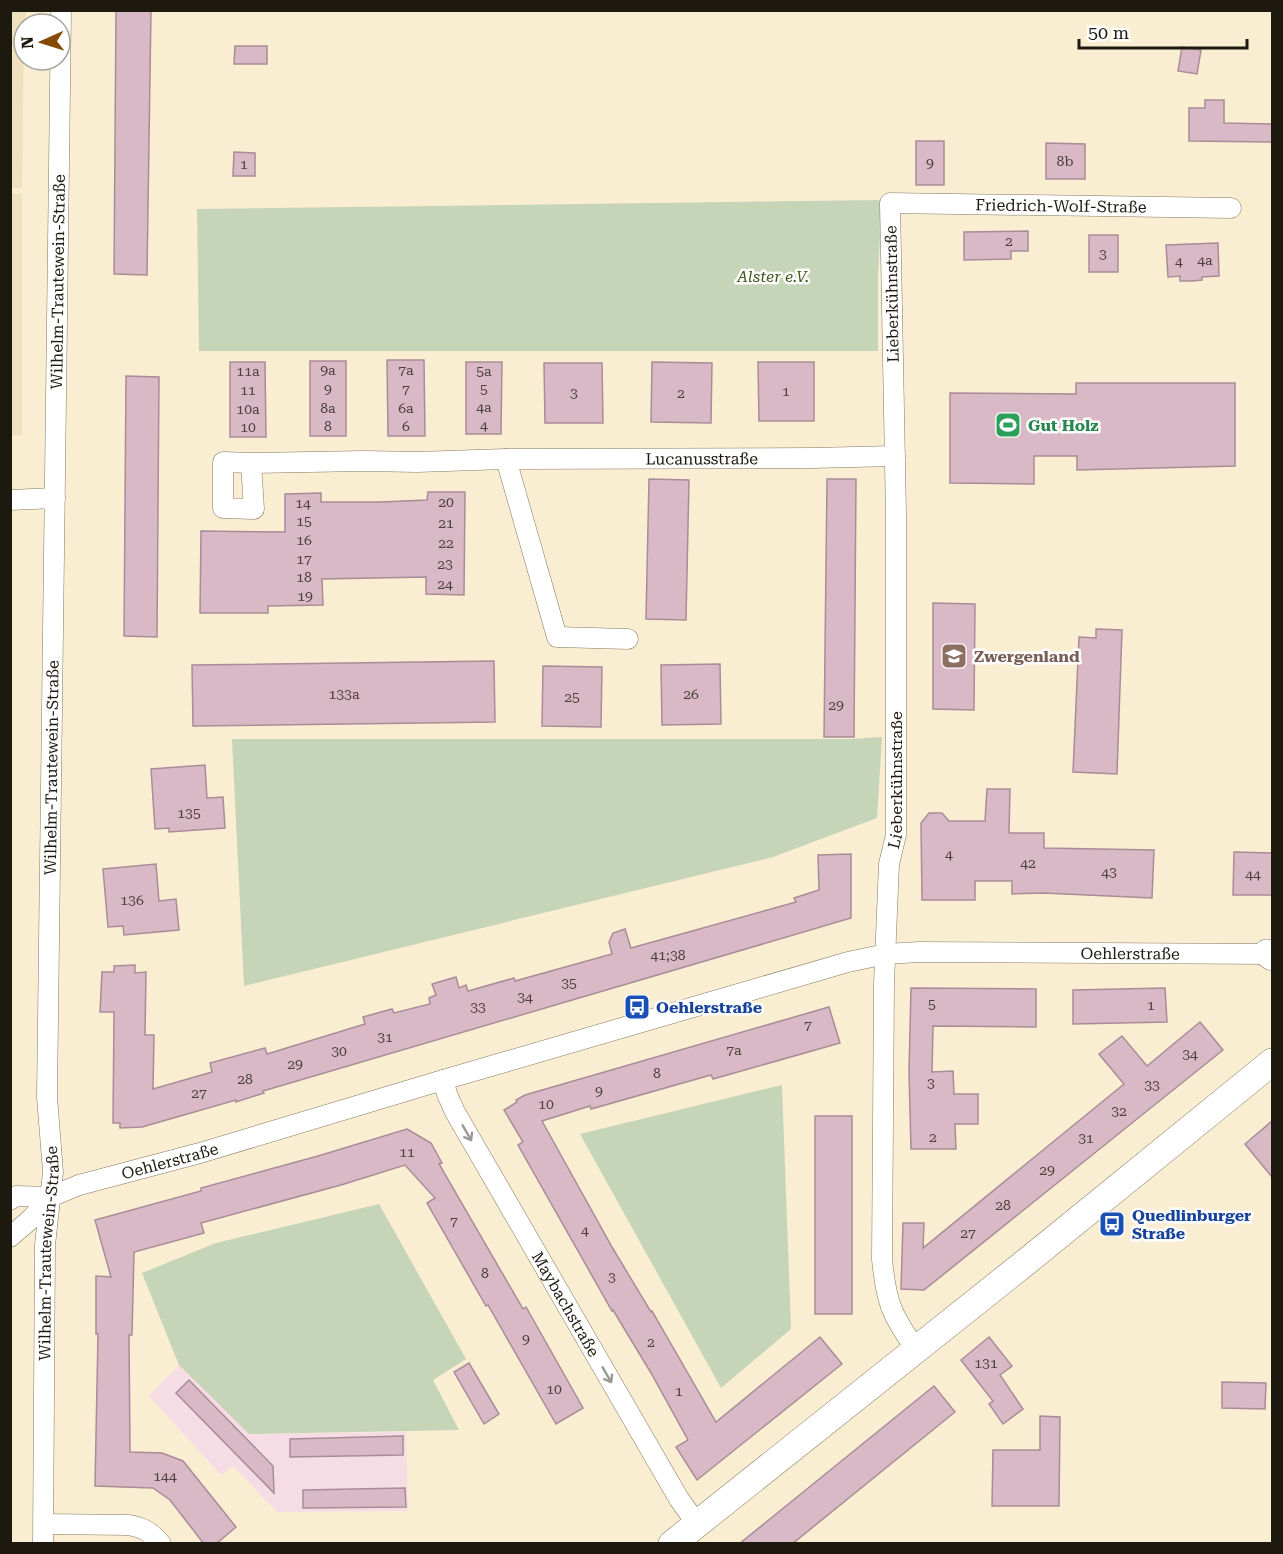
<svg xmlns="http://www.w3.org/2000/svg" width="1283" height="1554" viewBox="0 0 1283 1554" font-family="'Roboto Serif',serif">
<style>
.industrial{fill:#f6dde5}
.built{fill:#efe1be}
.green{fill:#c6d4b7}
.building{fill:#d8b9c5;stroke:#a98c97;stroke-width:1.5}
.lines{fill:none;stroke-linecap:round;stroke-linejoin:round}
.street-casing{stroke:#847960;stroke-width:21}
.secondary-casing{stroke:#847960;stroke-width:28}
.street{stroke:#fff;stroke-width:20}
.secondary{stroke:#fff;stroke-width:27}
.oneway{stroke:#999893}
.labels{text-anchor:middle;dominant-baseline:central;stroke-width:5;stroke-linejoin:round;paint-order:stroke}
.number-label{font-size:14px;fill:#4c413c}
.street-label{font-size:16px;fill:#1d190f;stroke:#fff}
.park-label{font-size:16px;font-style:italic;fill:#41581c;stroke:#fff}
.leisure-label{font-size:16px;font-weight:bold;fill:#27864d;stroke:#fff;text-anchor:start}
.education-label{font-size:16px;font-weight:bold;fill:#785e54;stroke:#fff;text-anchor:start}
.transit-label{font-size:16px;font-weight:bold;fill:#164399;stroke:#fff;text-anchor:start}
</style>
<rect width="100%" height="100%" fill="#f9eed2"/>
<path class="industrial" d="M179 1365 250 1434 406 1432 408 1511 277 1512 233 1466 221 1475 149 1396Z"/>
<g class="built">
<path d="M11 10 26 11 25 24H24L22 188H11Z"/>
<rect x="10" y="194" width="12" height="241"/>
</g>
<g class="green">
<path d="M882 200 878 275V351H199L197 209Z"/>
<path d="M882 737 877 818 773 857 244 986 232 739H852Z"/>
<path d="M782 1085 791 1329 721 1388 580 1134Z"/>
<path d="M379 1204 466 1359 433 1380 459 1430 249 1434 179 1365 142 1273 216 1243Z"/>
</g>
<g class="building">
<path d="M116 10H151L147 275 114 274Z"/>
<path d="M235 46H267V64H234Z"/>
<path d="M1182 47 1201 50 1197 74 1178 71Z"/>
<path d="M1205 100H1224V123L1272 124V142L1189 141V108H1205Z"/>
<rect x="916" y="141" width="28" height="44"/>
<path d="M1046 143 1085 144V179H1046Z"/>
<path d="M234 152 255 153V176H233Z"/>
<path d="M1028 231V251H1011V259L964 260V232Z"/>
<rect x="1089" y="235" width="29" height="37"/>
<path d="M1218 243 1219 276 1202 277V280L1192 281H1180V276L1168 277 1166 245Z"/>
<path d="M387 360H424L425 436H388Z"/>
<rect x="310" y="361" width="36" height="75"/>
<path d="M230 362H265L266 437H230Z"/>
<path d="M466 362H502L501 434H466Z"/>
<path d="M652 362 712 363 711 423 651 422Z"/>
<path d="M758 362H814V421H759Z"/>
<path d="M544 363H602L603 423H545Z"/>
<path d="M126 376 159 377 157 637 124 636Z"/>
<path d="M1076 383H1235V466L1077 470V456H1034V484L950 483V393L1076 394Z"/>
<path d="M649 479 689 480 686 620 646 619Z"/>
<path d="M827 479H856L854 737H824Z"/>
<path d="M428 492H465L464 595 426 594V577L322 579 323 605 268 606V613H200L201 531 285 532V494L321 493V502H380L427 500Z"/>
<path d="M933 603 975 604 974 710 933 709Z"/>
<path d="M1096 629 1122 630 1117 774 1073 772 1079 637 1096 638Z"/>
<path d="M494 661 495 722 193 726 192 665Z"/>
<path d="M720 664 721 724 662 725 661 665Z"/>
<path d="M543 666 602 667 601 727 542 726Z"/>
<path d="M205 765 207 798 223 797 225 828 169 832V828L155 829 151 769Z"/>
<path d="M987 789H1010L1009 833H1044V848L1154 850 1152 898 1043 893 1012 894V881H975V900H922L921 823 929 813H942L949 821H985Z"/>
<path d="M1234 852 1272 853V895H1233Z"/>
<path d="M851 854V918L263 1091 264 1093 236 1102V1100L142 1127 120 1128V1123H113L114 1012H100L102 972H114V966L135 965V973L146 972 145 1035H154L153 1089 212 1072 210 1063 265 1048 267 1054 365 1024 363 1017 392 1009 394 1013 430 1004 429 998 436 995 432 984 456 977 459 988 466 985 468 991 514 978 515 981 612 954 609 942 613 933 625 929 631 948 796 902 794 898 819 890 818 855Z"/>
<path d="M156 864 159 901 176 899 179 930 124 935 123 926 108 927 103 869Z"/>
<path d="M911 988 1036 989V1027L933 1026 932 1072 953 1071 954 1094H978V1124H955L956 1149H911L909 1072Z"/>
<path d="M1165 988 1167 1022 1073 1024V990Z"/>
<path d="M829 1007 840 1043 713 1079 711 1075 591 1109 590 1106 542 1121 612 1247 651 1312 652 1311 716 1422 820 1337 842 1364 697 1480 676 1447 688 1440 651 1373 613 1310 612 1311 518 1145 523 1142 504 1110 517 1102 516 1100 525 1095Z"/>
<path d="M1200 1022 1223 1050 924 1290 901 1289 903 1223H924L923 1248 1124 1084 1099 1054 1122 1036 1147 1066Z"/>
<rect x="815" y="1116" width="37" height="198"/>
<path d="M1272 1121V1177L1245 1144Z"/>
<path d="M407 1129 431 1143 442 1163 439 1164 523 1309 526 1307 583 1408 556 1424 488 1305 486 1306 427 1203 435 1198 405 1165 341 1185 201 1223 204 1233 134 1252 132 1335H129L130 1452 162 1453 183 1461 236 1527 216 1544H204L170 1500 153 1488 95 1486 98 1334H96V1276L111 1277 95 1220 201 1191V1188L318 1156Z"/>
<path d="M989 1337 1012 1366 1000 1375 1023 1409 1003 1424 989 1404 993 1401 961 1360Z"/>
<path d="M469 1363 499 1414 484 1424 454 1372Z"/>
<path d="M189 1380 273 1466 274 1493 176 1393Z"/>
<path d="M1222 1382 1266 1383 1265 1409 1222 1408Z"/>
<path d="M934 1386 955 1412 792 1544H739Z"/>
<path d="M1040 1416 1060 1417 1059 1506H992L993 1450H1040Z"/>
<path d="M403 1436V1455L290 1457V1439Z"/>
<path d="M405 1488 406 1507 303 1508V1490Z"/>
</g>
<g class="lines">
<g class="street-casing">
<g id="street">
<path d="M506 459 557 637 628 639"/>
<path id="s1" d="M251 463 254 509 223 508V462L251 463 364 461 417 462 506 459 812 458 895 456"/>
<path d="M10 500 55 498"/>
<path id="s2" d="M443 1080 447 1094 455 1112 679 1499 697 1524"/>
<path d="M10 1200 16 1196 50 1197"/>
<path id="s3" d="M10 1237 32 1218 50 1197 79 1185 200 1153 443 1080 848 962 886 954 919 952 1272 954"/>
<path id="s4" d="M916 1349C891 1315 886 1301 882 1259L884 984 889 864 896 835V515L890 203 1231 208"/>
<path d="M44 1524 128 1525C143 1527 151 1532 161 1544"/>
<path id="s5" d="M43 1544 45 1245 53 1172 47 1097 61 10"/>
</g>
</g>
<g class="secondary-casing">
<g id="secondary">
<path d="M1267 953 1272 957"/>
<path d="M672 1544 1026 1262 1272 1062"/>
</g>
</g>
<use href="#street" class="street"/>
<use href="#secondary" class="secondary"/>
</g>
<defs><path id="oneway-shaft" d="M-6 0H5M1.5-3L5.5 0L1.5 3" fill="none" stroke-width="1.6" stroke-linecap="round" stroke-linejoin="round" transform="scale(1.5)"/></defs>
<g class="oneway">
<use href="#oneway-shaft" transform="translate(467 1133) rotate(60)"/>
<use href="#oneway-shaft" transform="translate(607 1375) rotate(60)"/>
</g>
<defs>
<g id="stadium-square" transform="scale(1.35)"><rect x="-9" y="-9" width="18" height="18" rx="4" fill="#2e9e5b" stroke="#fff"/><path d="M0-5a6.5 5 0 1 0 0 10a6.5 5 0 1 0 0-10ZM-3.5-1.8h7v3.6h-7Z" fill="#fff"/></g>
<g id="school-square" transform="scale(1.35)"><rect x="-9" y="-9" width="18" height="18" rx="4" fill="#8d6e63" stroke="#fff"/><path d="M0-5L7-2L0 1L-7-2ZM-4 1L0 2.5L4 1V4Q0 6-4 4Z" fill="#fff"/></g>
<g id="bus-square" transform="scale(1.35)"><rect x="-9" y="-9" width="18" height="18" rx="4" fill="#1a4fb4" stroke="#fff"/><path d="M-5-6H5V4H4V6H2V4H-2V6H-4V4H-5ZM-3.5-4V0h7V-4ZM-3.5 1.2v1.5H-2V1.2ZM2 1.2v1.5H3.5V1.2Z" fill="#fff"/></g>
</defs>
<g fill-rule="evenodd">
<use href="#stadium-square" x="1008" y="425"/>
<use href="#school-square" x="954" y="656"/>
<use href="#bus-square" x="637" y="1007"/>
<use href="#bus-square" x="1112" y="1224"/>
</g>
<g class="labels">
<g class="number-label">
<text x="1065" y="161">8b</text>
<text x="930" y="163">9</text>
<text x="244" y="164">1</text>
<text x="1009" y="241">2</text>
<text x="1103" y="254">3</text>
<text x="1205" y="260">4a</text>
<text x="1179" y="261">4</text>
<text x="328" y="370">9a</text>
<text x="406" y="370">7a</text>
<text x="248" y="371">11a</text>
<text x="484" y="371">5a</text>
<text x="328" y="389">9</text>
<text x="406" y="389">7</text>
<text x="484" y="389">5</text>
<text x="248" y="390">11</text>
<text x="786" y="391">1</text>
<text x="574" y="393">3</text>
<text x="681" y="393">2</text>
<text x="484" y="407">4a</text>
<text x="328" y="408">8a</text>
<text x="406" y="408">6a</text>
<text x="248" y="409">10a</text>
<text x="484" y="425">4</text>
<text x="328" y="426">8</text>
<text x="406" y="426">6</text>
<text x="248" y="427">10</text>
<text x="446" y="502">20</text>
<text x="303" y="503">14</text>
<text x="304" y="521">15</text>
<text x="446" y="523">21</text>
<text x="304" y="540">16</text>
<text x="446" y="543">22</text>
<text x="304" y="559">17</text>
<text x="445" y="564">23</text>
<text x="304" y="577">18</text>
<text x="445" y="584">24</text>
<text x="305" y="596">19</text>
<text x="344" y="694">133a</text>
<text x="691" y="694">26</text>
<text x="572" y="697">25</text>
<text x="836" y="705">29</text>
<text x="189" y="813">135</text>
<text x="949" y="854">4</text>
<text x="1028" y="863">42</text>
<text x="1109" y="872">43</text>
<text x="1253" y="874">44</text>
<text x="132" y="900">136</text>
<text x="668" y="955">41;38</text>
<text x="569" y="983">35</text>
<text x="525" y="997">34</text>
<text x="932" y="1004">5</text>
<text x="1151" y="1005">1</text>
<text x="478" y="1007">33</text>
<text x="808" y="1025">7</text>
<text x="385" y="1037">31</text>
<text x="734" y="1050">7a</text>
<text x="339" y="1051">30</text>
<text x="1190" y="1054">34</text>
<text x="295" y="1064">29</text>
<text x="657" y="1073">8</text>
<text x="245" y="1079">28</text>
<text x="931" y="1083">3</text>
<text x="1152" y="1085">33</text>
<text x="599" y="1091">9</text>
<text x="199" y="1093">27</text>
<text x="546" y="1104">10</text>
<text x="1119" y="1111">32</text>
<text x="933" y="1137">2</text>
<text x="1086" y="1138">31</text>
<text x="407" y="1152">11</text>
<text x="1047" y="1170">29</text>
<text x="1003" y="1205">28</text>
<text x="454" y="1221">7</text>
<text x="585" y="1230">4</text>
<text x="968" y="1233">27</text>
<text x="485" y="1273">8</text>
<text x="612" y="1277">3</text>
<text x="526" y="1339">9</text>
<text x="651" y="1342">2</text>
<text x="986" y="1363">131</text>
<text x="554" y="1389">10</text>
<text x="679" y="1391">1</text>
<text x="165" y="1476">144</text>
</g>
<g class="street-label">
<text stroke="none"><textPath href="#s4" startOffset="1326">Friedrich-Wolf-Straße</textPath></text>
<text stroke="none"><textPath href="#s5" startOffset="1263">Wilhelm-Trautewein-Straße</textPath></text>
<text transform="translate(892 294) rotate(-91)">Lieberkühnstraße</text>
<text stroke="none"><textPath href="#s1" startOffset="602">Lucanusstraße</textPath></text>
<text stroke="none"><textPath href="#s5" startOffset="777">Wilhelm-Trautewein-Straße</textPath></text>
<text stroke="none"><textPath href="#s4" startOffset="578">Lieberkühnstraße</textPath></text>
<text stroke="none"><textPath href="#s3" startOffset="1172">Oehlerstraße</textPath></text>
<text stroke="none"><textPath href="#s3" startOffset="182">Oehlerstraße</textPath></text>
<text stroke="none"><textPath href="#s5" startOffset="291">Wilhelm-Trautewein-Straße</textPath></text>
<text stroke="none"><textPath href="#s2" startOffset="256">Maybachstraße</textPath></text>
</g>
<g class="park-label">
<text x="773" y="276">Alster e.V.</text>
</g>
<g class="leisure-label">
<text x="1028" y="425">Gut Holz</text>
</g>
<g class="education-label">
<text x="974" y="656">Zwergenland</text>
</g>
<g class="transit-label">
<text x="656" y="1007">Oehlerstraße</text>
<text x="1132" y="1215">Quedlinburger<tspan x="1132" dy="18">Straße</tspan></text>
</g>
</g>
<rect width="1283" height="1554" fill="none" stroke="#1d190f" stroke-width="24"/>
<g transform="translate(42 42) rotate(267)"><circle r="28" fill="#ffffff" stroke="#a5a39f" stroke-width="1.5"/>
<path d="M0-4.5L10 22L0 15L-10 22Z" fill="#854904"/>
<text y="-9" font-size="16" font-weight="bold" text-anchor="middle" fill="#1d190f">N</text>
</g>
<path d="M1079 39v9h168v-9" fill="none" stroke="#1d190f" stroke-width="3"/>
<text x="1088" y="39" font-size="18" fill="#1d190f" stroke="#ffffff" stroke-width="4.5" paint-order="stroke">50 m</text>
</svg>
